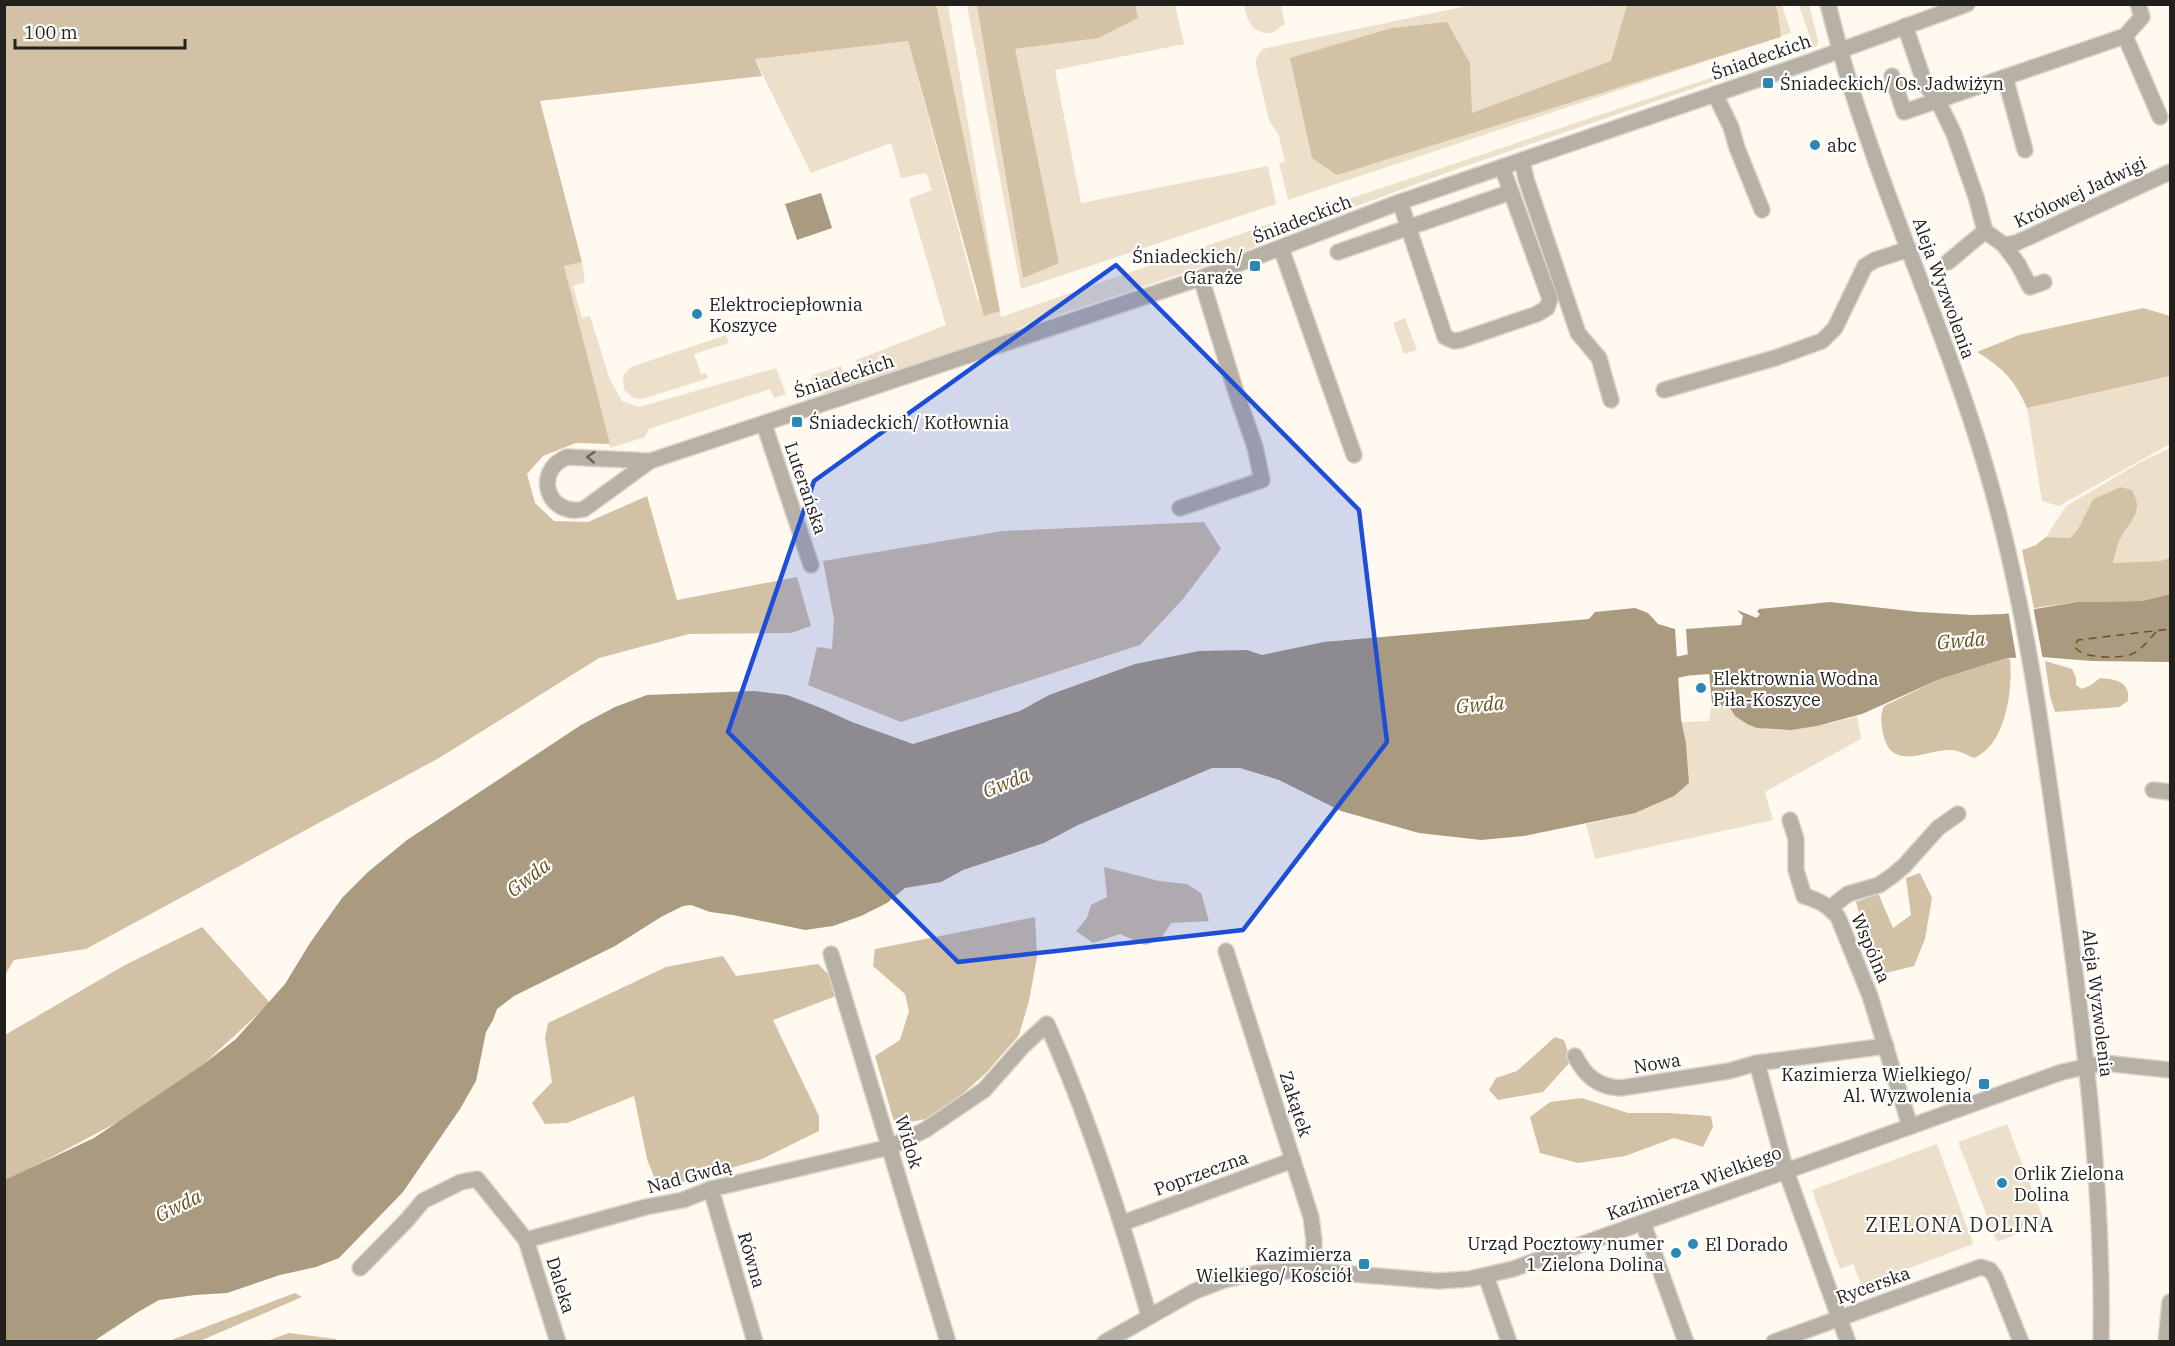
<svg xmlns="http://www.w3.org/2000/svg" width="2175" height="1346" viewBox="0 0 2175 1346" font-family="'IBM Plex Serif',serif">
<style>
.green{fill:#ede0cb}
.forest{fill:#d2c1a5}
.water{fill:#aa9a7f}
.pier{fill:#fff9f0}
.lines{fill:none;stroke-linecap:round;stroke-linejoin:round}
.river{stroke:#aa9a7f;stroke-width:21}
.ferry{stroke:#6a5120;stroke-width:1.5;stroke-dasharray:8 6;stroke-linecap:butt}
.minor-casing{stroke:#dcd6ce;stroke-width:18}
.minor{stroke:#b7b0a4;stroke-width:15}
.oneway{stroke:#656159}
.marked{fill:#1d4ed8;fill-opacity:0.2;stroke:#1d4ed8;stroke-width:4.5;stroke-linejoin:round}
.poi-dot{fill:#2b88b4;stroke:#fff;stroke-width:2}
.labels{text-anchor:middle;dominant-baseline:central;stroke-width:4.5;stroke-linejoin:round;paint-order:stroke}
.street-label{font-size:18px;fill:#22201c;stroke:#fff}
.poi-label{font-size:18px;fill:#22201c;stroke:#fff;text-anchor:start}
.water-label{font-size:20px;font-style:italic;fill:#6a5120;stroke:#fff}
.neighbourhood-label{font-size:20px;letter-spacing:1.5px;fill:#302c25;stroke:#fff}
</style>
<rect width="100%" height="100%" fill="#fff9f0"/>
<g class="green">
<path d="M1476 4H1597V7L1611 4 1782 5 1791 33 1288 200 1279 163 1285 162 1279 136 1269 120 1256 65V59L1262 49Z"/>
<path d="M933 5H948L1001 317 1281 220 1283 235 1231 257 1014 330 1013 336 831 396 817 391 811 380 813 375 841 366 846 378 860 374 856 360 946 325 909 199 932 190 926 173 901 178 891 143 811 173 755 59 908 41 977 299 989 297Z"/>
<path d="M967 5H1175L1184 44 1055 70 1081 203 1268 166 1276 204 1021 289Z"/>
<path d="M1244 5H1281L1285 25 1281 26 1273 33C1253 35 1247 22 1244 5Z"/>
<path d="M1799 5H1809L1818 40 1817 46 1460 168 1300 227 1293 222 1292 218 1812 44Z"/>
<path d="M582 262 585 282 573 286 582 318 590 316 610 380 622 401 639 407 776 368 786 394 774 398 770 389 649 429 645 437 610 448 564 266Z"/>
<path d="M1405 318 1417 350 1404 354 1393 323Z"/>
<path d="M726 335 729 343 694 354 701 374 706 373 708 377 706 379 642 399 634 398 624 390 623 375 631 367Z"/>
<path d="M2170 376V444L2059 506 2042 501 2027 408Z"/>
<path d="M2170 448V558L2160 561 2113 563C2115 555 2117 546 2120 539 2130 520 2145 513 2132 490L2121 487 2093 499 2078 529 2070 538 2046 537 2066 506 2141 462Z"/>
<path d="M1712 703 1730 708C1752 744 1824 726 1857 716L1861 739 1765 792 1773 820 1595 859 1586 824C1623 816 1659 809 1689 783L1686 743 1682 722 1709 721Z"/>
<path d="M2007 1124 2045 1223 1997 1242 1958 1142Z"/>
<path d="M1937 1144 1973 1244 1862 1286 1853 1264 1840 1269 1812 1190Z"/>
</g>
<g class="forest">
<path d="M5 4 936 5 1000 311 984 316 908 41 755 59 762 76 540 101 582 262 564 266 610 444 576 443 543 456 527 474 535 503 554 521 588 522 647 496 677 600 797 577 811 626 791 633 689 634 599 658 439 758 86 949 14 960 5 975Z"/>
<path d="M977 5H1135L1138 18 1098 38 1015 49 1059 263 1023 278Z"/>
<path d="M1627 5H1775L1778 14 1781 37 1337 175 1312 158 1290 58 1392 28 1447 22 1470 63 1472 113 1611 61Z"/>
<path d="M2143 308 2170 316V376L2027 408C2014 379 2004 369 1977 352L2019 335Z"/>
<path d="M2121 487 2132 490C2145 513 2130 520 2120 539 2117 546 2115 555 2113 563L2160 561 2170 558V594L2142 601 2077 602 2034 608 2022 550 2036 545 2046 537 2070 538 2078 529 2093 499Z"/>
<path d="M1204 522 1221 549 1183 599 1140 645 901 722 808 685 817 647 832 649 834 619 823 561 1003 531Z"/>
<path d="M2007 658 2010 659C2013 689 2006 745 1974 758 1967 755 1960 751 1953 750 1927 748 1891 774 1883 733 1881 723 1880 715 1884 706L1940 679Z"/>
<path d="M2045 661 2072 669 2076 678V685L2082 689 2091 685 2100 678C2116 679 2131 682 2128 701L2119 707 2055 712 2050 696Z"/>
<path d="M1104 867 1159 881 1187 884 1201 893 1209 921 1171 923 1160 940 1145 945 1120 934 1093 943 1076 931 1087 918 1091 905 1107 897Z"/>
<path d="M1920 873 1932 898 1925 939 1914 966 1882 974 1866 939 1856 902 1878 893 1893 928 1911 915 1906 878Z"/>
<path d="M1035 917 1037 957 1029 1001 1019 1035 986 1073 951 1104 931 1118 895 1125 875 1056 900 1040 909 1011 905 994 873 966 875 949Z"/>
<path d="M202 927 270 1003 171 1094 10 1179 5 1187V1035L125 965Z"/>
<path d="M723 956 736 976 818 964 828 974 836 996 773 1020 819 1116V1131L762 1159 659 1189 647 1159 634 1096 567 1123 545 1124 532 1103 552 1082 545 1038 548 1023 666 967Z"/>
<path d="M1555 1037 1564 1040 1571 1061 1543 1092 1498 1100 1489 1090 1496 1078 1517 1071Z"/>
<path d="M1582 1098 1628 1113H1669L1711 1116 1713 1127 1703 1147 1674 1138 1625 1156 1578 1163 1540 1153 1530 1117 1550 1102Z"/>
<path d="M295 1293 302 1297 200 1341H169Z"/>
<path d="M289 1333 336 1339 337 1341H267Z"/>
</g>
<g class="water">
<path d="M821 193 832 228 797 240 785 204Z"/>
<path d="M2170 594V661L2169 662 2092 661 2042 657 2007 658 1940 679 1862 714 1817 726 1791 730 1757 728 1747 724 1735 716 1730 708 1712 703 1709 671 1689 673 1686 629 1741 625 1743 616 1737 610 1757 618 1760 614 1757 612 1759 609 1830 602 1918 612 1973 615 2004 614 2077 602 2142 601Z"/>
<path d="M1635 608 1648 613 1658 624 1675 629 1681 719 1686 743 1689 783 1674 796 1635 813 1524 836 1481 840 1419 833 1341 811 1279 780 1240 768H1212L1078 825 1044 843 963 870 941 882 905 888 887 903 861 916 833 926 805 930 733 915 710 912 691 905 683 906 661 917 615 946 514 996 497 1009 493 1020 486 1032 476 1081 460 1109 403 1192 339 1258 316 1267 280 1275 227 1293 195 1295 159 1300 138 1312 94 1341H5V1180L94 1138 201 1066 236 1039 285 984 310 943 342 898 368 872 407 840 581 725 615 707 647 695 754 691 787 695 821 708 852 722 913 744 1020 711 1049 695 1135 664 1199 651 1247 650 1262 655 1324 642 1589 619 1595 612Z"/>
</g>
<path class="pier" d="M2033 606 2043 660 2017 662 2008 610Z"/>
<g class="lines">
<path class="river" d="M1649 673 1688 665 1716 663"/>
<path class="ferry" d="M2156 632C2149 640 2142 649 2132 654 2119 659 2081 659 2074 646L2078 640 2170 629"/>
<g class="minor-casing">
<g id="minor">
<path d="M1828 4C1838 44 1849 84 1863 124 1901 239 1952 351 1986 468 2024 596 2042 729 2060 861 2082 1020 2104 1180 2101 1342"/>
<path d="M1905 26 1925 84 1938 101 1954 134 1976 197 1985 231"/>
<path d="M2125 36 2160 117"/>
<path d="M1892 76 1904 112 2125 36 2142 17 2138 4"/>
<path d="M2005 77 2025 150"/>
<path d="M1715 94 1731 127 1737 148 1762 210"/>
<path d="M1522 160 1526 179 1578 333 1599 358 1611 400"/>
<path d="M1400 202 1445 337 1454 341 1461 340 1537 314 1547 308 1550 299 1502 167"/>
<path d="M2004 245 2018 264 2030 287 2044 282"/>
<path d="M1281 248 1354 455"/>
<path d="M1338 252 1511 192"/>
<path d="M1948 262 1985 231 2004 245 2016 243 2170 172"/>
<path d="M1664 390 1775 358 1822 341 1835 328 1865 266 1875 260 1909 249"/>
<path d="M764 424 811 565"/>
<path d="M650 461 567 457C532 471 548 518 584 509L650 461 1201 278 1400 202 1806 63 1967 4"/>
<path d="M1180 508 1262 480 1255 447 1235 389 1201 278"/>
<path d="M2153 790 2170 792"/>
<path d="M1790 820 1796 839V870L1804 896C1818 900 1828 905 1838 917L1870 996 1910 1126"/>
<path d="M1830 908 1848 894 1879 885 1892 876 1904 866 1938 828 1958 814"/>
<path d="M1226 951 1311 1217 1314 1240 1313 1271"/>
<path d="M831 954 948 1342"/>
<path d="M1575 1056C1585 1076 1598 1087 1621 1088L1729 1071 1757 1063 1886 1046"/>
<path d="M1757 1063 1786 1171 1848 1342"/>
<path d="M711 1189 755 1342"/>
<path d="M1123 1223 1293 1160"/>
<path d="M1643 1223 1686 1342"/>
<path d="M526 1240 558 1342"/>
<path d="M360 1268 407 1220 423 1201 461 1182 477 1179 526 1240 646 1207 683 1200 711 1189 890 1147 925 1130 984 1090 1023 1046 1047 1024C1089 1119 1121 1217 1149 1316"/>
<path d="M1486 1276 1509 1342"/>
<path d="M1105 1342 1193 1292 1224 1280 1257 1273 1303 1270 1438 1281 1469 1279 1513 1269 2062 1072 2104 1063 2170 1070"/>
<path d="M1774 1342 1981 1267 1990 1270 1995 1277 2021 1342"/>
<path d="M2166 1342 2170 1302"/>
</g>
</g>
<use href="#minor" class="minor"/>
</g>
<defs><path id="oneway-chevron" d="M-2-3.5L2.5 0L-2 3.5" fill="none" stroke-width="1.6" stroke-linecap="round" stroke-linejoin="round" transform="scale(1.5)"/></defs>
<use class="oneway" href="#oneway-chevron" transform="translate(591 457) rotate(-176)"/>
<path class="marked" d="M1116 265 1359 510 1387 742 1243 930 958 962 728 732 814 481Z"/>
<g class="poi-dot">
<rect x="1762" y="77" width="12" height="12" rx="3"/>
<circle cx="1815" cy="145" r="6"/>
<rect x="1249" y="260" width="12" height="12" rx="3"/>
<circle cx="697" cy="314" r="6"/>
<rect x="791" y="416" width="12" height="12" rx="3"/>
<circle cx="1701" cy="688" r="6"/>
<rect x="1978" y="1078" width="12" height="12" rx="3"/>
<circle cx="2002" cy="1183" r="6"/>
<circle cx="1693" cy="1244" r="6"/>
<circle cx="1676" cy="1253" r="6"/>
<rect x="1358" y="1258" width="12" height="12" rx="3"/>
</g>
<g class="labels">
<g class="street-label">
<text transform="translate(1761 57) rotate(-19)">Śniadeckich</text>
<text transform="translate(2080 192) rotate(-25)">Królowej Jadwigi</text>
<text transform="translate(1302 219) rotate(-21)">Śniadeckich</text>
<text transform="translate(1944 288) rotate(70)">Aleja Wyzwolenia</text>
<text transform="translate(844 376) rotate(-18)">Śniadeckich</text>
<text transform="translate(806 488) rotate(71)">Luterańska</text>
<text transform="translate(1871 948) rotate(67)">Wspólna</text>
<text transform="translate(2098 1003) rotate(83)">Aleja Wyzwolenia</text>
<text transform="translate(1657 1063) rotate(-9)">Nowa</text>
<text transform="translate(1296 1104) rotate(72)">Zakątek</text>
<text transform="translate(909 1142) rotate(73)">Widok</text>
<text transform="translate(1201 1173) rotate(-20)">Poprzeczna</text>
<text transform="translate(689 1176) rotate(-15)">Nad Gwdą</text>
<text transform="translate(1694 1183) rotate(-20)">Kazimierza Wielkiego</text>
<text transform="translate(752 1260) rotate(74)">Równa</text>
<text transform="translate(561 1285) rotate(73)">Daleka</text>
<text transform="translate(1873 1285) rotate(-20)">Rycerska</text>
</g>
<g class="poi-label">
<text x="1780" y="83">Śniadeckich/ Os. Jadwiżyn</text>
<text x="1827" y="145">abc</text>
<text x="1243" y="256" text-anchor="end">Śniadeckich/<tspan x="1243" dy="21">Garaże</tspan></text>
<text x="709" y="304">Elektrociepłownia<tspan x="709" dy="21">Koszyce</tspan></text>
<text x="809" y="422">Śniadeckich/ Kotłownia</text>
<text x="1713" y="678">Elektrownia Wodna<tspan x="1713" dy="21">Piła-Koszyce</tspan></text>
<text x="1972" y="1074" text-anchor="end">Kazimierza Wielkiego/<tspan x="1972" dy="21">Al. Wyzwolenia</tspan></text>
<text x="2014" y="1173">Orlik Zielona<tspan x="2014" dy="21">Dolina</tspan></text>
<text x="1664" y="1243" text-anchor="end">Urząd Pocztowy numer<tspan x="1664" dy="21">1 Zielona Dolina</tspan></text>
<text x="1705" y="1244">El Dorado</text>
<text x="1352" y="1254" text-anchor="end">Kazimierza<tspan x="1352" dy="21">Wielkiego/ Kościół</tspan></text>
</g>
<g class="water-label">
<text transform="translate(1961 640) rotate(-5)">Gwda</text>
<text transform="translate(1480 704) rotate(-5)">Gwda</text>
<text transform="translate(1006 782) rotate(-22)">Gwda</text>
<text transform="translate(528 877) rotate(-38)">Gwda</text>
<text transform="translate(178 1205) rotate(-26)">Gwda</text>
</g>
<g class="neighbourhood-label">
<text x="1960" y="1224">ZIELONA DOLINA</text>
</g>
</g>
<rect width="2175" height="1346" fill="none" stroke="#22201c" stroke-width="12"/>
<path d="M15 39v9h170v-9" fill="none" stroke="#22201c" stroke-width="3"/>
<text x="24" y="39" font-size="18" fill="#22201c" stroke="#ffffff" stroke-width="4.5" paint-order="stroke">100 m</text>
</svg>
